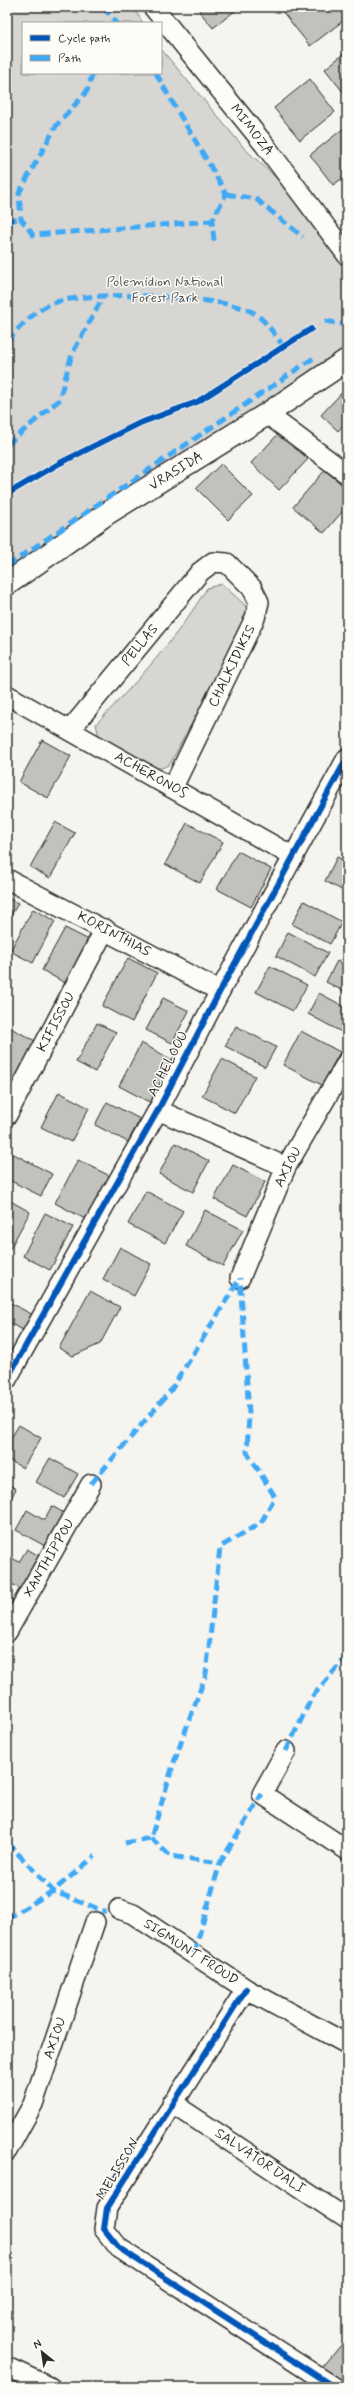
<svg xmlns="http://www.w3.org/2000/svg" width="354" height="2394" viewBox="0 0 354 2394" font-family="Mynerve,sans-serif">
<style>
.green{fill:#d7d6d2;stroke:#81807e}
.building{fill:#c2c1be;stroke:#2b2b2b}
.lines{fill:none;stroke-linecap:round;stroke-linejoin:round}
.minor-casing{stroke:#2b2b2b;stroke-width:22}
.tertiary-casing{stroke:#2b2b2b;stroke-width:25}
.minor{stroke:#fdfcf7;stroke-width:19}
.tertiary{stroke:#fdfcf7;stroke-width:22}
.quiet{stroke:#3fa9f5;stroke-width:5;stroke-dasharray:10 5;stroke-linecap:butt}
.cycleway-casing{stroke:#fdfcf7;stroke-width:8}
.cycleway{stroke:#0057b8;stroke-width:6}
.labels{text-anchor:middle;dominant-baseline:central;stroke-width:3;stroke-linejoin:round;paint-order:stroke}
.street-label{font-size:14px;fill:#2b2b2b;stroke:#fdfcf7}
.park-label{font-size:14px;fill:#565655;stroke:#fdfcf7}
</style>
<rect width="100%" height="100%" fill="#f5f4ef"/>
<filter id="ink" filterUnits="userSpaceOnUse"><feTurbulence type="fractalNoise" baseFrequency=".025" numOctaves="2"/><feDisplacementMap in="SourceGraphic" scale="8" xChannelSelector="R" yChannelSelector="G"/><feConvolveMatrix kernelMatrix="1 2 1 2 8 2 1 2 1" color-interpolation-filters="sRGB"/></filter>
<g filter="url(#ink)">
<g class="green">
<path d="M7 7H133L143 23H23V73H161V49L245 149 331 228 347 254V358L7 579Z"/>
<path d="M222 584 245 605 249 615 170 764 162 768H152L99 737 96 724C137 682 177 638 207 588Z"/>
</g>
<g class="building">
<path d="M205 7H240L213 28 199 11Z"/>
<path d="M286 7H338L347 18 310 46 282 11Z"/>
<path d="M347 51V97L325 69Z"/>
<path d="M310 79 335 112 300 140 274 108Z"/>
<path d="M344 128 347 133V175L333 185 310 155Z"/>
<path d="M347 387V421L338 431 321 415Z"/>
<path d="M280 432 308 459 279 490 251 463Z"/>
<path d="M221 464 253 496 228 520 196 488Z"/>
<path d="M325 470 347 489V506L324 533 293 507Z"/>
<path d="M42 740 71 756 48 798 19 782Z"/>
<path d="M55 822 75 833 50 878 30 867Z"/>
<path d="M187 823 223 842 200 883 165 864Z"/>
<path d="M238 851 271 869 251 907 217 889Z"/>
<path d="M337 857 347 862V893L325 881Z"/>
<path d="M7 898 18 903 7 923Z"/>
<path d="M304 901 342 922 330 944 292 924Z"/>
<path d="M33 909 55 921 33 963 10 951Z"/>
<path d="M65 928 89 940 65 983 42 970Z"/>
<path d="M288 932 328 953 315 977 276 956Z"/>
<path d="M128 958 157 973 132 1022 102 1006Z"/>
<path d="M337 961 347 966V993L326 982Z"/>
<path d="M270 966 307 985 293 1011 256 992Z"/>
<path d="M319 993 347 1008V1035L308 1014Z"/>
<path d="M163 998 189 1011 172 1043 146 1030Z"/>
<path d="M97 1023 116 1032 95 1072 76 1062Z"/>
<path d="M7 1026 37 1042 16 1080 7 1075Z"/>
<path d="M236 1026 276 1047 265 1067 225 1046Z"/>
<path d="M301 1031 340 1052 322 1085 283 1065Z"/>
<path d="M141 1043 173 1060 151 1103 119 1086Z"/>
<path d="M222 1059 255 1076 235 1113 202 1096Z"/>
<path d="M59 1092 89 1108 71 1142 41 1127Z"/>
<path d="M107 1102 140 1119 128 1142 95 1125Z"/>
<path d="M175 1143 209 1161 193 1192 159 1174Z"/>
<path d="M12 1153 52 1174 41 1196 7 1179V1162Z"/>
<path d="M78 1160 110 1176 87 1220 55 1203Z"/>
<path d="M233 1165 265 1182 247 1216 214 1199Z"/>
<path d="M146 1191 183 1211 165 1243 128 1224Z"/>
<path d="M7 1199 30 1212 7 1254Z"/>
<path d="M205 1210 243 1230 223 1266 186 1246Z"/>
<path d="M45 1213 73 1227 50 1270 23 1256Z"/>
<path d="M120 1247 151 1264 134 1296 103 1279Z"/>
<path d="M90 1291 120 1307 100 1344 73 1356 59 1348Z"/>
<path d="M7 1301 35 1316 27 1332 7 1322Z"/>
<path d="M19 1425 41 1438 23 1468 7 1459V1444Z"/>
<path d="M50 1458 78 1474 64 1498 36 1482Z"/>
<path d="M7 1484 16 1489 7 1505Z"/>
<path d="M52 1506 64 1513 45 1546 16 1530 27 1510 44 1520Z"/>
<path d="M27 1549 41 1557 22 1590 7 1581V1555L19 1562Z"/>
<path d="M7 1597 16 1602 7 1616Z"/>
<path d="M347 2338V2387H345L322 2368Z"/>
</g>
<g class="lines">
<g class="minor-casing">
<g id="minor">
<path d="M153 7 264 144 347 255"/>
<path d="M267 414 347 474"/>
<path d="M7 695 294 857"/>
<path d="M70 730 200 572 213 562 227 563 252 588 259 602 255 618 173 787"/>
<path d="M7 879 220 991"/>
<path d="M158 1110 286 1167"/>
<path d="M7 1115 105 929"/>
<path d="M240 1278 286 1167 347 1062"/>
<path d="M7 1379 158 1110 220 991 347 758"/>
<path d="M7 1632 91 1484"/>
<path d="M286 1751 262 1794 347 1850"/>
<path d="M119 1909 133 1914 246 1989 347 2044"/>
<path d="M246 1989 107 2208 104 2229 119 2248 334 2387"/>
<path d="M172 2103 347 2219"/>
<path d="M7 2151 33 2104 95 1922"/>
<path d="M7 2367 50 2387"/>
</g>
</g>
<g class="tertiary-casing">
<path id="tertiary" d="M7 584 106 514 267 414 347 360"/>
</g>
<use href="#minor" class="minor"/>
<use href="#tertiary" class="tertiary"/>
<g class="quiet">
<path d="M103 7 117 23"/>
<path d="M93 73 87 91 56 126 19 193 21 219 33 235 212 221"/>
<path d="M156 73C178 114 204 153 226 194L212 221 214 241"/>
<path d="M226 194 256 199 303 237"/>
<path d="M7 221 21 219"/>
<path d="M325 321 347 325"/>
<path d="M7 341C19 328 34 311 51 304 86 289 209 296 246 309 263 315 274 334 284 347"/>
<path d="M7 445 59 400 72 354 103 297"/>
<path d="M7 566 315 357"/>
<path d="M91 1484 171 1390 240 1278"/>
<path d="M286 1751 312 1697 347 1656"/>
<path d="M151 1838 170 1856 220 1863 262 1794"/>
<path d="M7 1842 53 1891 106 1912"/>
<path d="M125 1843 151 1838 173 1765 206 1674 220 1547 261 1523 275 1497 247 1452 249 1414 240 1278"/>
<path d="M7 1919 53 1891 95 1856"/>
<path d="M194 1953 220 1863"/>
</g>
<g class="cycleway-casing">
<g id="cycleway">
<path d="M7 494 60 463 140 423 197 402 311 329"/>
<path d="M7 1379 158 1110 220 991 347 758"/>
<path d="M246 1989 107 2208 104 2229 119 2248 334 2387"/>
</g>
</g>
<use href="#cycleway" class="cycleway"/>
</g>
</g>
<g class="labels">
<g class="street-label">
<text transform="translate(252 130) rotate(52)">MIMOZA</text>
<text transform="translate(176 471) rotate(-32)">VRASIDA</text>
<text transform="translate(140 645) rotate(-51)">PELLAS</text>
<text transform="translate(232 666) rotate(-64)">CHALKIDIKIS</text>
<text transform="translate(151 775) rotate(29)">ACHERONOS</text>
<text transform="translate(114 934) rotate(28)">KORINTHIAS</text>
<text transform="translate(56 1022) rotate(-62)">KIFISSOU</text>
<text transform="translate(168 1064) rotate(-63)">ACHELOOU</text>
<text transform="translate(288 1167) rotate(-63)">AXIOU</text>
<text transform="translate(49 1558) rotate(-60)">XANTHIPPOU</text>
<text transform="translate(191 1952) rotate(33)">SIGMUNT FROUD</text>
<text transform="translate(55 2038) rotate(-71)">AXIOU</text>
<text transform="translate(260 2161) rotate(34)">SALVATOR DALI</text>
<text transform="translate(118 2169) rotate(-59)">MELISSON</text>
</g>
<g class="park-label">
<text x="165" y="282">Polemidion National<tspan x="165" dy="16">Forest Park</tspan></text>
</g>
</g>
<rect width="354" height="2394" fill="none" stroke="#fdfcf7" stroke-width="24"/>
<rect x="12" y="12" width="330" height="2370" fill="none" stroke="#2b2b2b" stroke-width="1.5" filter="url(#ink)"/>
<rect x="22" y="22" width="140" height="52" fill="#fdfcf7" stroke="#a9a8a5"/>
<rect x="30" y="35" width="20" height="6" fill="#0057b8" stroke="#a9a8a5"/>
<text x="58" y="42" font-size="12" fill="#2b2b2b">Cycle path</text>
<rect x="30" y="55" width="20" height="6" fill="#3fa9f5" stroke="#a9a8a5"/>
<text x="58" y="62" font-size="12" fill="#2b2b2b">Path</text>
<g transform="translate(42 2352) rotate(330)" stroke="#fdfcf7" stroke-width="3" paint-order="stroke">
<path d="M0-3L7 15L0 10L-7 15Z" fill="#2b2b2b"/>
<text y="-6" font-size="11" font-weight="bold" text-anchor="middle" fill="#2b2b2b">N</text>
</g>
</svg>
